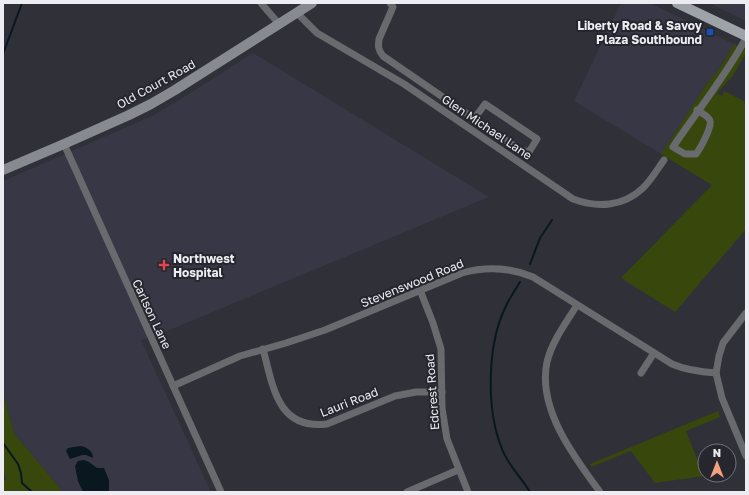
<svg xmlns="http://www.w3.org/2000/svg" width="749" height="495" viewBox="0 0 749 495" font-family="'Golos Text',sans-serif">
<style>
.built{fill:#373745}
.green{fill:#38470c}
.water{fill:#09171f}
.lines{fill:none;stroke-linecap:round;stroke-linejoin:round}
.stream{stroke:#09171f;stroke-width:2}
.street{stroke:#686a6e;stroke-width:7}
.secondary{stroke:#878a90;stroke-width:10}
.primary{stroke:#9ea3aa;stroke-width:10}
.transit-dot{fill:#1a4fb4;stroke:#26262e;stroke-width:1.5}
.health-dot{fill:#e0444e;stroke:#26262e;stroke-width:1.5}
.labels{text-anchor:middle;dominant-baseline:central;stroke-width:4;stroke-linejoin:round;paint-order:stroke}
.poi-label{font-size:12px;font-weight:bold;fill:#ececf2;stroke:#26262e;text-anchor:end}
.street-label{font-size:12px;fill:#ececf2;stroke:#26262e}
</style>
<rect width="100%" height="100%" fill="#303038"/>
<g class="built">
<path d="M621 3H650L734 44 719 69 706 85 661 154 574 101Z"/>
<path d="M709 3H746V21Z"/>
<path d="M253 53 489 197 160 334 141 340 211 492H63L14 433 3 392V181L152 116 176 102Z"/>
</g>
<g class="green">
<path d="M734 44 746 50V53L732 77 717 93 722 96 724 91 744 101 746 107V229L675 312 621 278 712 185 661 154 706 85 719 69Z"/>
<path d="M3 392 14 433 63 492 3 491V482L6 479 3 470Z"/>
<path d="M718 411 720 417 686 431 704 476 655 483 631 451 591 467 590 464Z"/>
</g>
<g class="water">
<path d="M80 446C87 447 93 451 93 458L86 455H82L70 459 66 451 68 448Z"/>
<path d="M84 460 89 462 97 468H104L109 480V492H83L78 481 75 466 78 461Z"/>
</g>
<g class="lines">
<g class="stream">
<path d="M3 54 22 3"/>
<path d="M530 264 540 238 552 220"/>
<path d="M520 282C515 290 509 299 505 308 487 346 486 410 502 449 508 465 521 477 530 492"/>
<path d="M3 443 18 464 21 473 22 483 32 492"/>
</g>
<g class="street">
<path d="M261 3 279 24"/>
<path d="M390 3 393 7 379 39C378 46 378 50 383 56L520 150 529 152 537 139 485 104 474 119"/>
<path d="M297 13 317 33 404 84 573 199C597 208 623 207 643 188 651 180 657 170 664 160"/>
<path d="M697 110C701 113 709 116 710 121 712 127 700 149 696 154H685L673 147C697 111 726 76 746 38"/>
<path d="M64 144 221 492"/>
<path d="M420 290 433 323 441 349 442 408 447 439 468 492"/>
<path d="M577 305C566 323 552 341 547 362 537 408 574 457 600 492"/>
<path d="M746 313 723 343 719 356 716 373 722 398 746 456"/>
<path d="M263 349C273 386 277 430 327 424L395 396 416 392H442"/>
<path d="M641 373 654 353"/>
<path d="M173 386 240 356 286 343 325 330 462 273C487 266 509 267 533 277L672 364C686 370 700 372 716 373"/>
<path d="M407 492 458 470"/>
</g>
<path class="secondary" d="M3 170 64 144 129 115 151 104 175 90 312 3"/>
<path class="primary" d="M677 3 746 36"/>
</g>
<rect class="transit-dot" x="706" y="28" width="8" height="8" rx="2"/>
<path class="health-dot" d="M162 259h4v4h4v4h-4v4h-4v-4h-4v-4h4z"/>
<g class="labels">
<g class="poi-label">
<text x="702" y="25">Liberty Road &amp; Savoy<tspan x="702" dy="14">Plaza Southbound</tspan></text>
<text x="173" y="258" text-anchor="start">Northwest<tspan x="173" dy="14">Hospital</tspan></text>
</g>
<g class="street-label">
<text transform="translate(156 84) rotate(-29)">Old Court Road</text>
<text transform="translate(487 127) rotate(34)">Glen Michael Lane</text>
<text transform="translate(412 283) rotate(-22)">Stevenswood Road</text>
<text transform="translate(152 314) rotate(65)">Carlson Lane</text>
<text transform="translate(432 392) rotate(-94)">Edcrest Road</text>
<text transform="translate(349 402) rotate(-21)">Lauri Road</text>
</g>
</g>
<rect width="749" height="495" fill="none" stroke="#ececf2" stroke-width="8"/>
<g transform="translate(717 463)"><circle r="19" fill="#26262e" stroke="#75757c"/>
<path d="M0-3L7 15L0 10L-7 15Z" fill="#f1a17d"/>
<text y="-6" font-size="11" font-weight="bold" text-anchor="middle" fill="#ececf2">N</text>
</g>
</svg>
